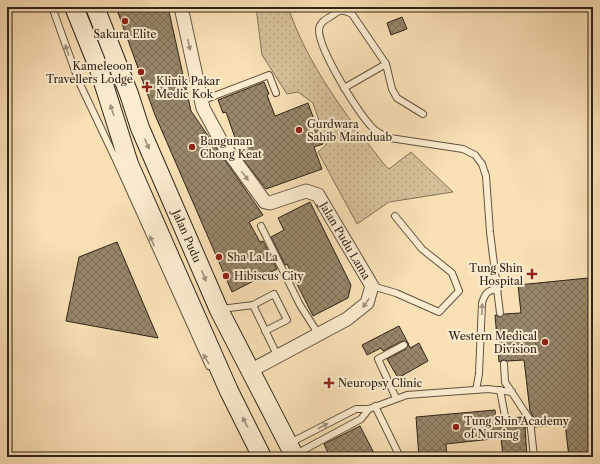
<svg xmlns="http://www.w3.org/2000/svg" width="600" height="464" viewBox="0 0 600 464" font-family="'Libre Caslon Text',serif">
<style>
.grass{fill:url(#grass-dots);stroke:#82725a}
.building{fill:url(#building-cross-hatch);stroke:#2e2419}
.lines{fill:none;stroke-linecap:round;stroke-linejoin:round}
.lane-casing{stroke:#615340;stroke-width:8}
.street-casing{stroke:#615340;stroke-width:15}
.secondary-casing{stroke:#2e2419;stroke-width:20}
.lane{stroke:#fbebcf;stroke-width:6}
.street{stroke:#fbebcf;stroke-width:13}
.secondary{stroke:#fbebcf;stroke-width:18}
.oneway{fill:#9f917d}
.poi-dot{fill:#8f2418;stroke:#fbebcf;stroke-width:1.5}
.labels{text-anchor:middle;dominant-baseline:central;stroke-width:4;stroke-linejoin:round;paint-order:stroke}
.poi-label{font-size:11px;fill:#2e2419;stroke:#fbebcf;text-anchor:start}
.street-label{font-size:11px;fill:#2e2419;stroke:#fbebcf}
</style>
<defs>
<pattern id="grass-dots" width="8" height="8" patternUnits="userSpaceOnUse"><rect width="8" height="8" fill="#d6c09a"/><path d="M2 2h.1M6 6h.1" fill="none" stroke="#b8a584" stroke-width="1.8" stroke-linecap="round"/></pattern>
<pattern id="building-cross-hatch" width="8" height="8" patternUnits="userSpaceOnUse"><rect width="8" height="8" fill="#98866a"/><path d="M0 0l8 8M0 8l8-8" fill="none" stroke="#7c6d56"/></pattern>
</defs>
<rect width="100%" height="100%" fill="#f9e0b5"/>
<filter id="stains"><feTurbulence type="fractalNoise" baseFrequency=".005" numOctaves="4"/><feColorMatrix values="0 0 0 0 .2 0 0 0 0 .09 0 0 0 0 .02 0 0 0 .5 -.17"/></filter>
<radialGradient id="worn" r=".72"><stop offset=".6" stop-color="#630" stop-opacity="0"/><stop offset="1" stop-color="#630" stop-opacity=".3"/></radialGradient>
<path class="grass" d="M256 7H288C308 66 346 115 383 163L389 169 411 152 453 192 389 202 357 224 318 152 327 144 313 103 298 92 287 94 262 55Z"/>
<g class="building">
<path d="M116 7H168L191 111 263 215 249 222 260 242 263 241 277 269 232 292 155 115Z"/>
<path d="M402 17 407 29 391 35 387 23Z"/>
<path d="M264 82 269 94 267 95 275 116 308 103 323 144 314 147 322 169 266 189 242 158 226 112 223 113 218 100Z"/>
<path d="M310 202 351 285 348 298 313 316 287 264 285 265 271 237 284 230 278 218Z"/>
<path d="M117 242 158 338 66 321 79 257Z"/>
<path d="M588 278 593 323V457H569L565 424 535 427 534 418 530 411 524 360 508 361 503 360 499 362 495 315 500 317 504 314 521 313 518 285Z"/>
<path d="M399 326 408 343 402 341 383 351 381 348 367 355 362 345Z"/>
<path d="M408 343 410 348 419 343 428 361 398 378 387 359 406 349Z"/>
<path d="M495 410 496 419 505 420 509 418 523 417 526 428H525L527 457H503L501 438 446 444 447 457H419L416 417Z"/>
<path d="M360 426 376 457H330L324 444Z"/>
</g>
<g class="lines">
<g class="lane-casing">
<g id="lane">
<path d="M52 7 79 82 117 162"/>
<path d="M344 88 386 64"/>
<path d="M201 101 269 75 276 93"/>
<path d="M423 114 397 98 392 89 386 64 352 14C344 10 340 9 333 15 327 19 319 22 319 30 319 50 356 109 370 125 375 132 382 135 390 138L463 149 475 155 482 164 486 176 490 232 500 313"/>
<path d="M119 149 117 162 209 366"/>
<path d="M261 226 300 305 319 335"/>
<path d="M372 286 396 293 439 312 459 291 452 273 422 249 395 216"/>
<path d="M253 305 274 294 287 320 265 331"/>
<path d="M221 309 253 305 278 357"/>
<path d="M504 364 505 382 530 420 534 457"/>
<path d="M476 390 479 374 482 303C485 293 488 290 498 289"/>
<path d="M500 390 505 416"/>
<path d="M396 398 378 359 404 345"/>
<path d="M375 406 400 457"/>
<path d="M290 443 356 409H369L407 395 488 389 512 392"/>
<path d="M296 454 361 419 369 409"/>
</g>
</g>
<g class="street-casing">
<g id="street">
<path id="s1" d="M181 7 203 108 222 143 265 202 270 203 306 191 318 195 372 286 367 303 347 319 250 371"/>
</g>
</g>
<g class="secondary-casing">
<g id="secondary">
<path d="M74 7 99 69 129 164 229 391 262 457"/>
<path id="s2" d="M95 7 129 94 140 128 219 310 295 457"/>
</g>
</g>
<use href="#lane" class="lane"/>
<use href="#street" class="street"/>
<use href="#secondary" class="secondary"/>
</g>
<defs><path id="oneway-solid" d="M-6-.8H1V-3.2L6.5 0L1 3.2V.8H-6Z"/></defs>
<g class="oneway">
<use href="#oneway-solid" transform="translate(189 45) rotate(78)"/>
<use href="#oneway-solid" transform="translate(67 50) rotate(-109)"/>
<use href="#oneway-solid" transform="translate(112 110) rotate(-108)"/>
<use href="#oneway-solid" transform="translate(147 144) rotate(67)"/>
<use href="#oneway-solid" transform="translate(245 176) rotate(54)"/>
<use href="#oneway-solid" transform="translate(152 241) rotate(-114)"/>
<use href="#oneway-solid" transform="translate(204 276) rotate(67)"/>
<use href="#oneway-solid" transform="translate(366 303) rotate(125)"/>
<use href="#oneway-solid" transform="translate(482 309) rotate(-88)"/>
<use href="#oneway-solid" transform="translate(206 359) rotate(-120)"/>
<use href="#oneway-solid" transform="translate(245 422) rotate(-117)"/>
<use href="#oneway-solid" transform="translate(323 426) rotate(-28)"/>
</g>
<g class="poi-dot">
<circle cx="125" cy="21" r="4"/>
<circle cx="141" cy="72" r="4"/>
<path d="M145 81h4v4h4v4h-4v4h-4v-4h-4v-4h4z"/>
<circle cx="299" cy="130" r="4"/>
<circle cx="192" cy="147" r="4"/>
<circle cx="219" cy="257" r="4"/>
<path d="M530 268h4v4h4v4h-4v4h-4v-4h-4v-4h4z"/>
<circle cx="226" cy="276" r="4"/>
<circle cx="545" cy="342" r="4"/>
<path d="M327 377h4v4h4v4h-4v4h-4v-4h-4v-4h4z"/>
<circle cx="456" cy="427" r="4"/>
</g>
<g class="labels">
<g class="poi-label">
<text x="125" y="34" text-anchor="middle">Sakura Elite</text>
<text x="133" y="66" text-anchor="end">Kameleoon<tspan x="133" dy="13">Travellers Lodge</tspan></text>
<text x="156" y="81">Klinik Pakar<tspan x="156" dy="13">Medic Kok</tspan></text>
<text x="307" y="124">Gurdwara<tspan x="307" dy="13">Sahib Mainduab</tspan></text>
<text x="200" y="141">Bangunan<tspan x="200" dy="13">Chong Keat</tspan></text>
<text x="227" y="257">Sha La La</text>
<text x="523" y="268" text-anchor="end">Tung Shin<tspan x="523" dy="13">Hospital</tspan></text>
<text x="234" y="276">Hibiscus City</text>
<text x="537" y="336" text-anchor="end">Western Medical<tspan x="537" dy="13">Division</tspan></text>
<text x="338" y="383">Neuropsy Clinic</text>
<text x="464" y="421">Tung Shin Academy<tspan x="464" dy="13">of Nursing</tspan></text>
</g>
<g class="street-label">
<text stroke="none"><textPath href="#s2" startOffset="247">Jalan Pudu</textPath></text>
<text stroke="none"><textPath href="#s1" startOffset="325">Jalan Pudu Lama</textPath></text>
</g>
</g>
<rect width="600" height="464" fill="none" stroke="#f9e0b5" stroke-width="24"/>
<rect x="8" y="8" width="584" height="448" fill="none" stroke="#2e2419" stroke-width="2"/>
<rect x="12" y="12" width="576" height="440" fill="none" stroke="#2e2419"/>
<rect width="100%" height="100%" filter="url(#stains)"/>
<rect width="100%" height="100%" fill="url(#worn)"/>
</svg>
